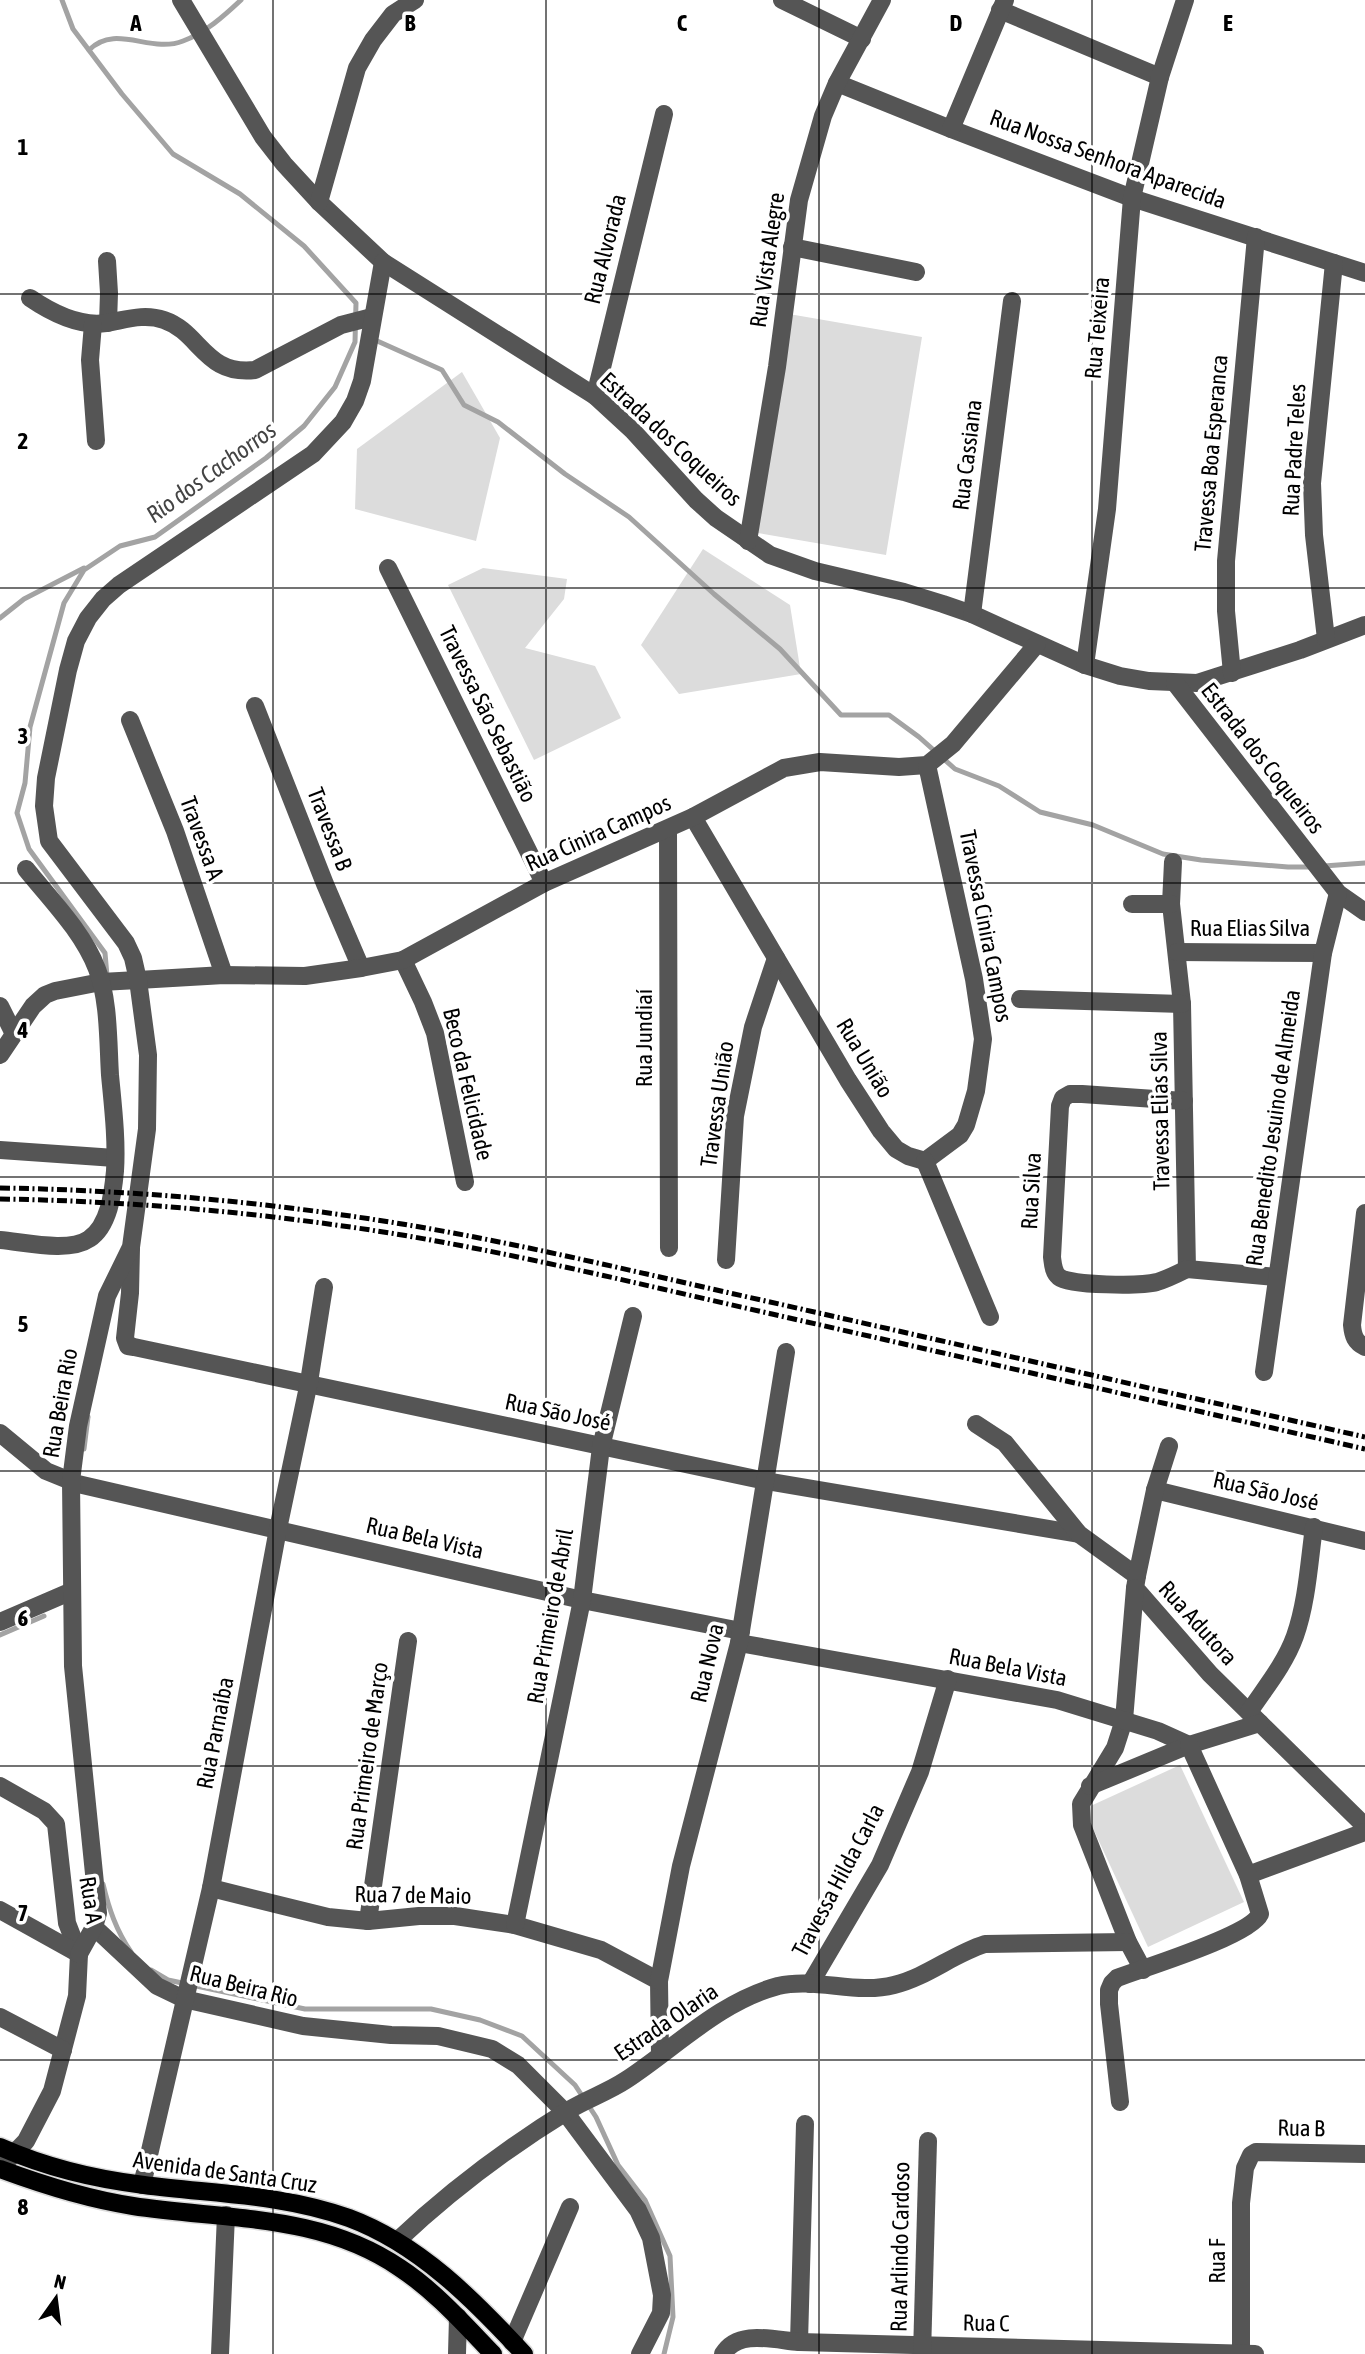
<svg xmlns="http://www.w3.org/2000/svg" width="1365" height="2354" viewBox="0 0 1365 2354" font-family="'Asap Condensed',sans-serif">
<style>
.green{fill:#dcdcdc}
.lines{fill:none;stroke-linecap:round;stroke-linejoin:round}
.stream{stroke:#a3a3a3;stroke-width:5}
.major-casing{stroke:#dbdbdb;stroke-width:21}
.minor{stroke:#555;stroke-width:18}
.major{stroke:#000;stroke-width:18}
.rail{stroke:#000;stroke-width:5;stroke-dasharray:10 3.5 2 3.5;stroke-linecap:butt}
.grid{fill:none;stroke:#000;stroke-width:2;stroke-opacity:0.55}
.labels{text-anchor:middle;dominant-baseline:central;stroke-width:7;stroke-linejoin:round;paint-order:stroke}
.street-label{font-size:23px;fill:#000;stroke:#fff}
.water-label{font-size:24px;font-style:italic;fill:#444;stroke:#fff}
.grid-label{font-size:23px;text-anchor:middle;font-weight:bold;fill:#000;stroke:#fff;stroke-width:7;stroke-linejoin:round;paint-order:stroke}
</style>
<rect width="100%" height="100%" fill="#fff"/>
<g class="green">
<path d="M789 314 922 337 886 555 752 532Z"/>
<path d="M462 372 500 438 476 541 355 509 357 449Z"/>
<path d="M703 549 790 605 801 674 679 694 641 645Z"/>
<path d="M483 568 567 579 564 599 525 648 595 666 621 718 534 760 448 585Z"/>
<path d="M1180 1765 1244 1902 1148 1947 1084 1809Z"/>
</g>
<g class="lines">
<g class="stream">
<path d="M62 0 73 29 122 94 173 154 240 194 304 246 356 303 355 342 335 387 304 426 266 458 155 537 120 546 84 570 64 603 30 727 25 783 17 813 29 849 105 953 107 976"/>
<path d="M89 50C116 23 150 54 183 41 205 33 224 16 241 0"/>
<path d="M375 340 442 370 464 405 498 422 565 474 629 517 714 594 780 649 841 715H889L919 737 955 769 999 786 1040 812 1093 825 1163 854 1201 860 1288 867H1311"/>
<path d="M0 618 24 599 84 568"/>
<path d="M1324 866 1365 863"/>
<path d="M84 1449 88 1417"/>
<path d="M0 1635 44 1616"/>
<path d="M103 1884C109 1909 116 1930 131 1952"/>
<path d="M151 1970 168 1980 305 2009H431L480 2020 522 2036 575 2085 596 2117 618 2165 645 2200 670 2256 673 2317 664 2354"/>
</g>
<g class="major-casing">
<g id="major">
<path d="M0 2147C45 2167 94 2179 144 2185 212 2194 283 2194 349 2218 419 2244 474 2300 524 2354"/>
<path d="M0 2169C43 2185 87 2199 133 2206 224 2220 320 2213 400 2268 435 2291 464 2324 493 2354"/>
</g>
</g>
<g class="minor">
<path d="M181 0 263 137 284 164 319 202 383 262 595 396 633 431 696 500 716 518 770 555 815 571 904 592 943 604 972 614 1085 665 1120 676 1149 681 1197 683 1300 650 1365 625"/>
<path d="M782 0 862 39"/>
<path d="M1000 10 1160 77"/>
<path d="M837 83 951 129 1132 198 1365 273"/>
<path d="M951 129 1005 0"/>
<path d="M319 202 357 68 373 40 393 14 415 0"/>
<path d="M792 247 916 272"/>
<path d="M107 261 109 293 108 323"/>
<path d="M30 298C52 313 79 327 106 323 125 320 144 313 164 320 200 332 205 376 255 370L341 325 372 317"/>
<path d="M93 324 90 360 96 441"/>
<path d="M595 396 664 114"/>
<path d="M748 541 777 367 799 200 823 116 837 83 882 0"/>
<path d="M388 568 544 883"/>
<path d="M972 614 1012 301"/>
<path d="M1326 639 1314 535 1312 483 1334 263"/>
<path d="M1085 665 1107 509 1132 198 1160 77 1185 0"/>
<path d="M1232 673 1226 611V561L1256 237"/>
<path d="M1175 683 1338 893 1365 912"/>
<path d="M255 706 325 884 361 968"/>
<path d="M130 720 175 831 224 975"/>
<path d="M693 817 848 1080 881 1131 896 1149 908 1156 925 1161"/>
<path d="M668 829 669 1248"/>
<path d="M1173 862 1171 904 1182 1004 1187 1269 1276 1277"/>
<path d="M1132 904H1171"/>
<path d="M1177 952 1323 953"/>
<path d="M403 960 423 1002 435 1033 465 1182"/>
<path d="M1020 999 1182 1004"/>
<path d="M0 1006 14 1034"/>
<path d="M0 1055 33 1006 45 995 55 991 101 982 138 980 224 975 305 976 361 968 403 960 544 883 693 817 784 768 820 762 899 767 927 765 953 744 1037 644"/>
<path d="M1184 1101 1082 1094H1070L1063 1098 1060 1106 1052 1257C1053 1264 1053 1272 1059 1277 1070 1286 1142 1286 1157 1282 1167 1279 1177 1274 1187 1269"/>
<path d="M0 1150 115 1158"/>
<path d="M925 1161 960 1135 966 1125 976 1091 983 1039 974 979 927 765"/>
<path d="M925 1161 990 1317"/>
<path d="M1365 1213 1352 1325C1353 1336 1355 1342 1365 1347"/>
<path d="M0 1240C24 1242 69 1253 89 1239 109 1226 113 1193 115 1171 117 1140 113 1107 110 1075 108 1043 109 999 97 969 83 932 51 900 26 869"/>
<path d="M131 1248 130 1293 125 1338 128 1346 134 1347 766 1481 1079 1534"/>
<path d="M726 1260 735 1116 753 1027 776 958"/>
<path d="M1264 1372 1323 953 1338 893"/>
<path d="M976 1424 1005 1443 1079 1534 1137 1576 1135 1588 1210 1674 1365 1826"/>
<path d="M0 1433 46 1471 78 1484 582 1600 741 1631"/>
<path d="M1155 1490 1365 1541"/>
<path d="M1137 1576 1155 1490 1169 1446"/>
<path d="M1135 1588 1124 1720 1115 1748 1081 1804 1082 1825 1128 1942 1143 1970"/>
<path d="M0 1622 72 1591"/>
<path d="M739 1643 1057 1700 1158 1731 1189 1745"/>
<path d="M1249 1712C1265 1688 1285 1664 1295 1636 1307 1602 1309 1563 1314 1527"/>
<path d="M0 1786 44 1811 56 1824 67 1923 79 1954 77 1996 52 2091 26 2141 0 2168"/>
<path d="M1090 1786 1189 1745 1260 1723"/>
<path d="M1248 1875 1365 1832"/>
<path d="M211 1888 328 1917 368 1921 419 1916H455L515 1925 601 1950 659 1981 660 2054"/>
<path d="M0 1910 79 1954"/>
<path d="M368 1921 408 1641"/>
<path d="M515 1925 582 1600 601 1447 633 1316"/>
<path d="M94 1927 157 1986 184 1999 303 2026 391 2035 438 2036 492 2049 518 2065 565 2112 638 2210 651 2238 662 2295 661 2313 640 2354"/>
<path d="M79 1954 94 1927 98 1913 73 1666 71 1481 78 1426 107 1296 131 1247 147 1129 148 1055 138 980 133 958 126 943 49 841 44 806 46 778 68 670 76 641 88 618 103 599 119 585 313 454 343 422 355 401 362 381 383 262"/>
<path d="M659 1981 681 1866 739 1643 786 1352"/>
<path d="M810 1984 880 1865 920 1772 948 1679"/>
<path d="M0 2017 63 2050"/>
<path d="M1120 2102 1109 2004V1990L1112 1983 1117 1978C1143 1968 1250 1936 1260 1914L1248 1875 1189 1745"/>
<path d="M142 2185 211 1888 278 1529 309 1382 324 1287"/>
<path d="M397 2241C450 2191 507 2148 569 2110 587 2099 608 2092 626 2080 675 2048 719 2002 778 1986 816 1977 856 1995 894 1985 927 1977 953 1954 985 1944L1128 1942"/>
<path d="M512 2342 570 2207"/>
<path d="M799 2342 805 2124"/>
<path d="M1241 2353V2203L1245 2168 1251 2155 1256 2152 1365 2154"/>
<path d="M220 2354 226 2215"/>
<path d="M457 2354 458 2317"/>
<path d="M723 2354C738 2329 774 2340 799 2342L1255 2354"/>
<path d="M922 2354 928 2141"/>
</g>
<use href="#major" class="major"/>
<g class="rail">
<path d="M0 1188C132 1190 266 1202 396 1223 525 1244 652 1276 779 1304 974 1348 1170 1393 1365 1437"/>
<path d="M0 1199C132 1201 266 1213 396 1234 523 1255 647 1286 772 1314 970 1359 1167 1404 1365 1449"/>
</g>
</g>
<path class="grid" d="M273 0V2354M546 0V2354M819 0V2354M1092 0V2354M0 294H1365M0 588H1365M0 883H1365M0 1177H1365M0 1471H1365M0 1766H1365M0 2060H1365"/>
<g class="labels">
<g class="street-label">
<text transform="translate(1108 159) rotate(20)">Rua Nossa Senhora Aparecida</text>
<text transform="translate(605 249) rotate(-76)">Rua Alvorada</text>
<text transform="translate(767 260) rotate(-82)">Rua Vista Alegre</text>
<text transform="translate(1097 328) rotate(-85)">Rua Teixeira</text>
<text transform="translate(671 439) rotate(43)">Estrada dos Coqueiros</text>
<text transform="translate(1294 450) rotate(-87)">Rua Padre Teles</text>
<text transform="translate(1211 453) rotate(-85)">Travessa Boa Esperanca</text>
<text transform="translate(967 455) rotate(-83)">Rua Cassiana</text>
<text transform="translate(488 714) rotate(64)">Travessa São Sebastião</text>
<text transform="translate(1263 758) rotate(52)">Estrada dos Coqueiros</text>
<text transform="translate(330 829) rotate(69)">Travessa B</text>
<text transform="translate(598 833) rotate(-24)">Rua Cinira Campos</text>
<text transform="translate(202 838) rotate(70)">Travessa A</text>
<text transform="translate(986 926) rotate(79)">Travessa Cinira Campos</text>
<text x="1250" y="928">Rua Elias Silva</text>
<text transform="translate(644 1038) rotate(-90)">Rua Jundiaí</text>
<text transform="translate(865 1058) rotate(59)">Rua União</text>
<text transform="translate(468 1084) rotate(77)">Beco da Felicidade</text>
<text transform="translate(717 1104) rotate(-82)">Travessa União</text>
<text transform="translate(1160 1111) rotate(-91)">Travessa Elias Silva</text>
<text transform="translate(1273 1128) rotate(-82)">Rua Benedito Jesuino de Almeida</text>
<text transform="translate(1031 1191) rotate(-87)">Rua Silva</text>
<text transform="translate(60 1403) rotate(-80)">Rua Beira Rio</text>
<text transform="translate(558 1412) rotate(12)">Rua São José</text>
<text transform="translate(1266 1491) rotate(13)">Rua São José</text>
<text transform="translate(425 1538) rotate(13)">Rua Bela Vista</text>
<text transform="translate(550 1616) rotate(-80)">Rua Primeiro de Abril</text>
<text transform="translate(1198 1623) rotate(48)">Rua Adutora</text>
<text transform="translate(707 1663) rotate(-77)">Rua Nova</text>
<text transform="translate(1008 1667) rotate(11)">Rua Bela Vista</text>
<text transform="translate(215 1733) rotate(-79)">Rua Parnaíba</text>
<text transform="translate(367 1756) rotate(-82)">Rua Primeiro de Março</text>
<text transform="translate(838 1880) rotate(-62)">Travessa Hilda Carla</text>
<text transform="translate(413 1895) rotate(1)">Rua 7 de Maio</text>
<text transform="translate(91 1900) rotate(81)">Rua A</text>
<text transform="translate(244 1986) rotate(14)">Rua Beira Rio</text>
<text transform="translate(666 2022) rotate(-34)">Estrada Olaria</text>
<text transform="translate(1301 2128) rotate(1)">Rua B</text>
<text transform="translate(225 2172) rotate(8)">Avenida de Santa Cruz</text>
<text transform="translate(900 2247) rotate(-89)">Rua Arlindo Cardoso</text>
<text transform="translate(1217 2261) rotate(-90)">Rua F</text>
<text transform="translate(986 2323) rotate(1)">Rua C</text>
</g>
<g class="water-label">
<text transform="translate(211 472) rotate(-36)">Rio dos Cachorros</text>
</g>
</g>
<g class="grid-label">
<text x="136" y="31">A</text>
<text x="410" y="31">B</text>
<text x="682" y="31">C</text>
<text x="956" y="31">D</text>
<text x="1228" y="31">E</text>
<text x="23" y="155">1</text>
<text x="23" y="449">2</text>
<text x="23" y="744">3</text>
<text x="23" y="1038">4</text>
<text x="23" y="1332">5</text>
<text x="23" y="1626">6</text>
<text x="23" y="1921">7</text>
<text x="23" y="2215">8</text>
</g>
<g transform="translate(56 2298) rotate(14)" stroke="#ffffff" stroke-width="5" paint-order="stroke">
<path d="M0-5L12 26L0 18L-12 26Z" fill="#000000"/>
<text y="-10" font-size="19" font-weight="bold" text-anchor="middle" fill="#000000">N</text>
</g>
</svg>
